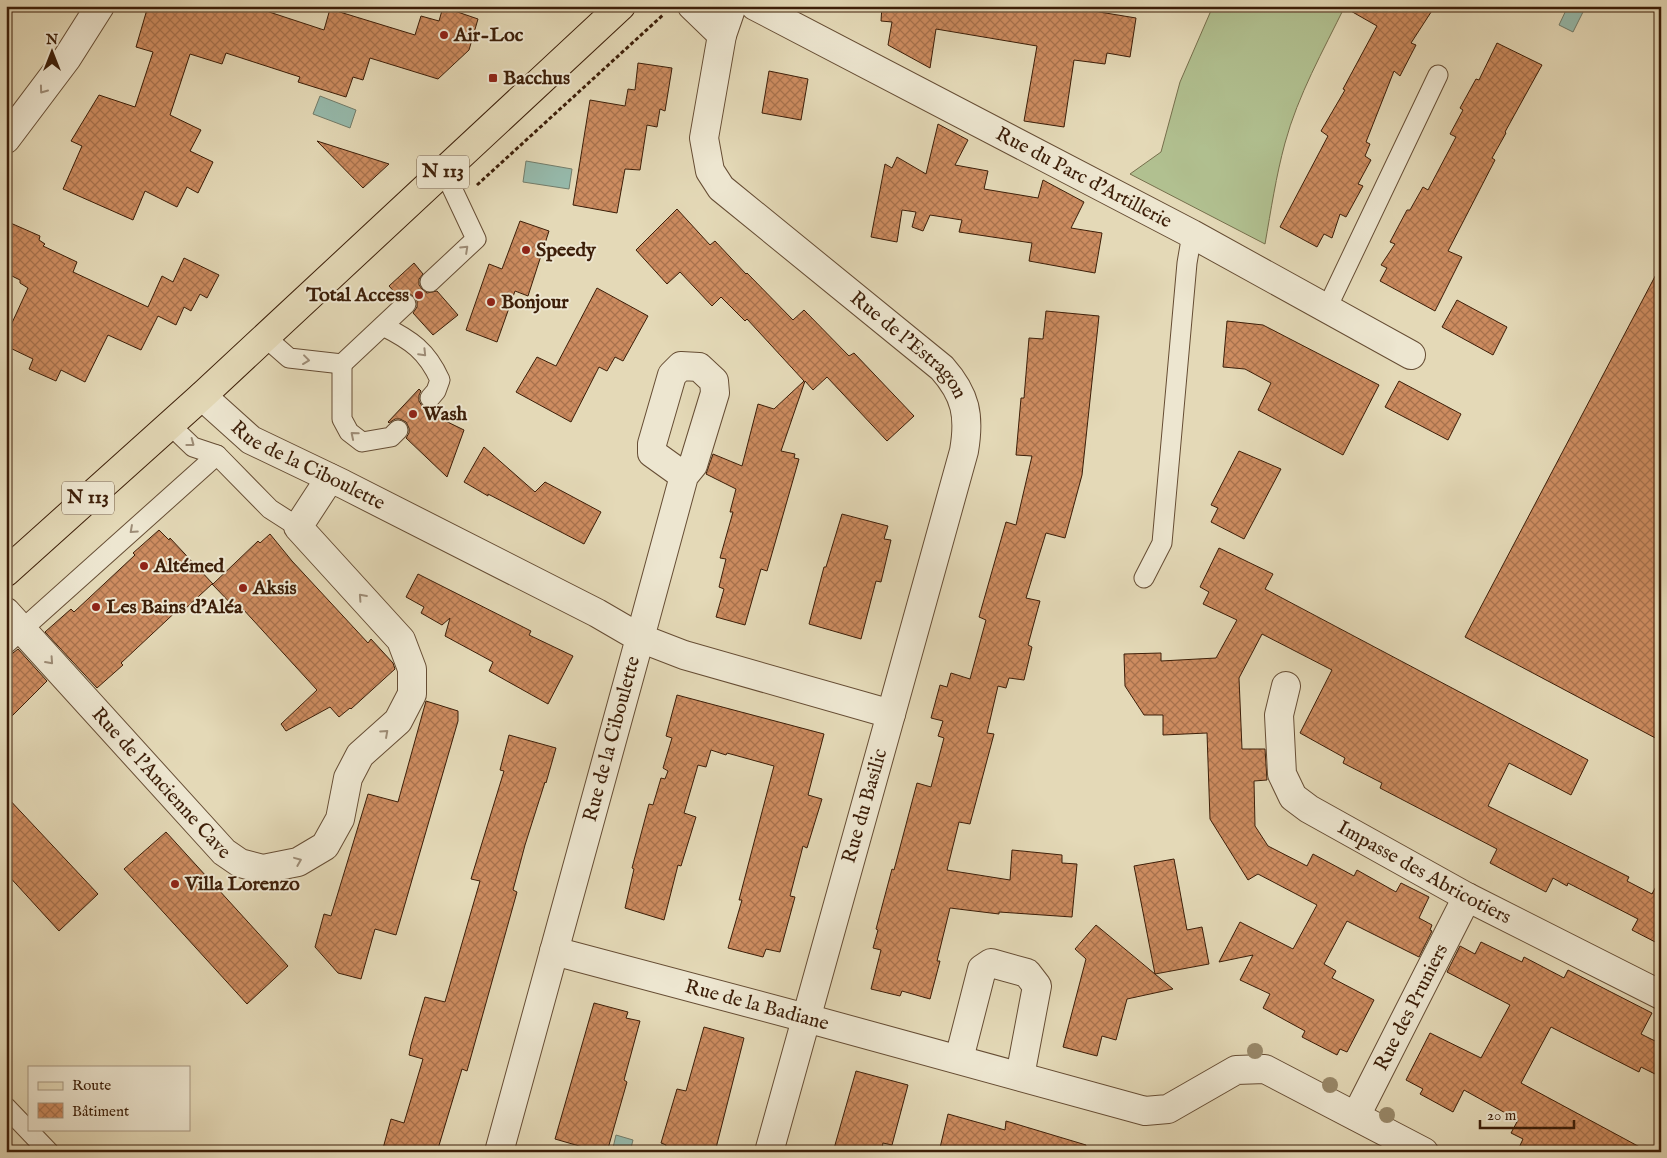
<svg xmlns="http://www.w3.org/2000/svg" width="1667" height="1158" viewBox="0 0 1667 1158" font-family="'IM FELL English',serif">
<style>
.grass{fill:#b1c090;stroke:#766f4c}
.water{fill:#96baac;stroke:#727c6a}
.building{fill:url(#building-cross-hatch);stroke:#3c1e08}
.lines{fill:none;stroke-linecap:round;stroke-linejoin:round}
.service-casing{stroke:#664d34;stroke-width:21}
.minor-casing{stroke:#664d34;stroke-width:30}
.primary-casing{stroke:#3c1e08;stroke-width:30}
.path{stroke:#3c1e08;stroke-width:3;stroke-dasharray:4 2.5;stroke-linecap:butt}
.service{stroke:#ede6d0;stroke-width:19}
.minor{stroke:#ede6d0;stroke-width:28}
.primary{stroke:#e4d9b7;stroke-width:28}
.tree{fill:#988869}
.oneway{stroke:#9d8c76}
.poi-dot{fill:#8f2418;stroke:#ede6d0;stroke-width:2}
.labels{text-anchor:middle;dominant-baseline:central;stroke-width:4;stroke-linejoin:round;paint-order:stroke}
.shield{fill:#ede6d0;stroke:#715a44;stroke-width:1}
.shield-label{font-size:19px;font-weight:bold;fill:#3c1e08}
.poi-label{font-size:20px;font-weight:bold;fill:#3c1e08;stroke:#ede6d0;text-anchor:start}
.street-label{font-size:20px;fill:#3c1e08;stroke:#ede6d0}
</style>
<defs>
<pattern id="building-cross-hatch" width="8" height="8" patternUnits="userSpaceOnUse" patternTransform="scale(1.25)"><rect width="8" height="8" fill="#cd8c60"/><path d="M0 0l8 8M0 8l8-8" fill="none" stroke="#a8724d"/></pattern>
</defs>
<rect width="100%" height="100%" fill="#e4d9b7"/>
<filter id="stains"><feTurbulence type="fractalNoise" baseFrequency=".004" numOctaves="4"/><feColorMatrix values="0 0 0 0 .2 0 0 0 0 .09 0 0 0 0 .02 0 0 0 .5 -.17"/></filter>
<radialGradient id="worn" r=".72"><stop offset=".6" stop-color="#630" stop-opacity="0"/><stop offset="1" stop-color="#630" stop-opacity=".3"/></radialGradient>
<path class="grass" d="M1213 6H1345C1323 51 1298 95 1285 143 1276 176 1271 210 1265 244L1130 174 1161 152 1180 82Z"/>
<g class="water">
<path d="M1568 6H1586L1573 32 1559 25Z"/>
<path d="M320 96 356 110 350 128 313 114Z"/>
<path d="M526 161 572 169 569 189 523 182Z"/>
<path d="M616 1135 633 1140 630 1152H612Z"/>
</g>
<g class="building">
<path d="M148 6H251L324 30 330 9 415 35 421 16 439 21 443 7 478 19 469 50 438 79 370 58 363 80 353 77 346 97 298 82 300 77 226 53 222 64 190 54 170 115 201 130 190 151 213 162 198 193 187 187 177 207 145 191 133 220 63 189 82 146 71 141 99 95 135 107 153 52 136 47Z"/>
<path d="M882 6H1063L1136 18 1130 57 1107 53 1105 64 1074 60 1064 127 1024 121 1037 46 936 29 930 68 888 45 892 22 881 21Z"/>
<path d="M1342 6H1435L1411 43 1416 45 1400 76 1394 71 1366 142 1370 144 1365 156 1371 160 1358 184 1363 186 1346 217 1340 214 1332 238 1324 234 1317 247 1280 227 1328 136 1321 131 1345 90 1343 89 1377 26Z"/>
<path d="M1497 43 1542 65 1505 132 1506 133 1492 158 1495 160 1448 251 1462 257 1435 311 1380 281 1387 268 1381 265 1395 244 1390 242 1407 210H1410L1423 187 1428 190 1456 137 1450 134 1463 110 1460 108 1476 79 1479 80Z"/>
<path d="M638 63 672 68 665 111 660 109 657 127 647 125 640 170 625 169 617 213 573 205 590 100 625 106 628 89 635 90Z"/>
<path d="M769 71 808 79 801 120 762 113Z"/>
<path d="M938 124 968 140 955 165 988 171 984 189 1038 198 1043 180 1084 202 1071 228 1102 233 1095 273 1029 261 1032 243 959 232 962 220 930 215 923 231 912 227 916 212 902 210 897 242 871 237 885 164 892 168 897 157 926 174Z"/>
<path d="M317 141 389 164 363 188Z"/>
<path d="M677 209 710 245 715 241 746 274 747 273 793 320 804 310 849 356 854 353 914 416 887 441 827 377 813 390 805 381 781 451 795 454 794 458 799 459 767 571 761 569 745 625 716 617 724 589 719 587 726 559 720 558 733 512H730L736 489 706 474 713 454 742 466 758 404 774 409 804 381 747 319 745 321 721 297 712 306 680 272 667 284 636 250Z"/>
<path d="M6 221 40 236 39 240 45 244 43 246 77 262 73 272 148 307 162 276 173 282 184 258 219 275 207 298 200 294 191 311 184 307 176 325 158 316 141 350 108 335 85 382 61 370 56 381 29 369 33 359 6 346V336L28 288 20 283V280L6 273Z"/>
<path d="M520 221 549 231 528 296 515 291 497 342 466 330 489 264 502 269Z"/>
<path d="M414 263 423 274 419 279V285L422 289 427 293 437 291 458 315 433 335 413 313 417 307V301L414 297 409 293H403L398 296 389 286Z"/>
<path d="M1661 265V741L1465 637Z"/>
<path d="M597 288 648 316 623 361 615 357 607 371 599 367 571 422 516 392 537 357 556 366Z"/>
<path d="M1457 300 1507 327 1493 355 1442 327Z"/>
<path d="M1046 311 1099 316 1082 475 1065 538 1046 533 1026 598 1040 601 1028 645 1032 647 1024 680 1009 678 1006 688 998 686 987 733 994 734 970 824 959 822 947 870 1010 880 1012 850 1062 855V863L1077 864 1072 917 999 912V914L950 908 937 961H940L930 999 902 991 900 996 871 989 881 950 873 948 878 930 876 929 892 869 894 870 917 783 931 787 944 738 938 736 943 721 931 718 940 685 947 687 951 673 970 679 986 620 979 617 1006 522 1016 525 1032 456 1016 455 1021 398H1024L1029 338 1043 339Z"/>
<path d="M1227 321 1263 325 1379 385 1343 455 1258 410 1271 383 1245 369 1223 367Z"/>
<path d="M1399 381 1461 414 1448 440 1385 407Z"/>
<path d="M419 389 421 391 419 395V401L422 406 428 409 438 406 431 414 464 430 447 477 406 438 409 433V428L406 422 400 419H395L389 423 388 422Z"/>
<path d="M484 447 535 492 545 482 601 512 584 544 488 494V496L464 482Z"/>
<path d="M1239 451 1281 469 1244 539 1211 522 1218 508 1211 505Z"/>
<path d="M842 514 888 526 884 539 891 540 881 582 876 581 861 639 809 624 824 567H826Z"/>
<path d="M159 530 169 540 170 538 213 584 258 541 260 543 270 534 292 561 368 643 371 639 393 663 395 669 351 709 350 708 339 717 330 707 286 731 281 724 317 690 242 608 238 611 212 584 185 609 182 606 121 663 123 665 97 688 45 632 71 609 74 612 135 555 133 553Z"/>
<path d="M1219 548 1273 574 1265 589 1588 760 1571 795 1509 763 1488 806 1629 877 1627 881 1652 894 1661 877V945L1632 930 1638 919 1568 883 1567 886 1553 878 1546 892 1490 863 1497 849 1380 788 1382 783 1343 763 1345 758 1300 733 1332 670 1262 634 1239 678 1242 749H1265L1267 780 1254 781 1255 826 1268 846 1307 866 1313 854 1354 876 1357 870 1396 892 1401 883 1429 897 1419 918 1432 925 1430 930 1432 931 1419 957 1347 921 1324 964 1336 971 1332 978 1374 1000 1347 1052 1340 1049 1337 1055 1302 1037 1305 1031 1263 1008 1270 994 1240 980 1253 955 1219 962 1240 922 1293 949 1317 905 1258 874 1248 880 1210 819 1207 733 1163 735V715H1144L1125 686 1124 654 1161 653V661L1216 658 1237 620 1203 604 1209 592 1200 587Z"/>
<path d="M418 574 531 631 529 635 573 656 548 704 489 671 493 662 445 636 450 618 442 625 421 613 424 607 406 597Z"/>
<path d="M18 649 47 681 6 722V655L13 653Z"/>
<path d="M677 695 824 734 808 795 822 799 807 848 803 846 790 896 795 897 780 952 766 949 763 957 728 948 742 900H739L774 766 727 753 726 755 711 750 706 767 698 765 684 813 696 817 681 866 678 865 664 920 625 908 634 869 632 868 649 804 653 805 661 778 665 779 668 771 663 768 672 738 666 736Z"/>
<path d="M426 701 458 711V721L396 935 375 929 361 979 338 973 315 947 324 914 331 916 368 794 398 802Z"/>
<path d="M509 735 556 748 546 783 545 782 525 845 513 890 517 892 467 1071 462 1069 437 1152H382L391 1119 404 1123 423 1059 409 1055 411 1045 425 997 445 1002 480 881 471 879 504 771 500 770Z"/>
<path d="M6 796 98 894 59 931 6 873Z"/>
<path d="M166 832 288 966 247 1004 124 869Z"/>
<path d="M1174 859 1187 930 1202 927 1209 964 1155 974 1134 866Z"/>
<path d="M1096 925 1173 989 1127 999 1116 1040 1102 1036 1097 1056 1063 1047 1086 959 1075 949Z"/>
<path d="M1481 942 1522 962 1524 957 1564 978 1568 970 1652 1013 1641 1034 1661 1044V1077L1641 1067 1639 1072 1551 1027 1521 1083 1649 1152H1517L1523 1139 1511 1133 1518 1120 1464 1090 1453 1112 1420 1094 1423 1089 1406 1080 1430 1033 1481 1058 1510 1005 1447 972 1460 946 1475 954Z"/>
<path d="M594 1003 628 1012 626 1018 640 1021 624 1080 627 1082 607 1152H600L555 1139Z"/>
<path d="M704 1027 744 1038 715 1152H664L666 1145 661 1143 677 1089 686 1091Z"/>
<path d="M856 1071 908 1085 892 1145 883 1143 881 1152H833Z"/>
<path d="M948 1114 1005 1130 1006 1121 1086 1145 1085 1152H939Z"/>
</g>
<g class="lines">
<g class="service-casing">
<g id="service">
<path d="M430 282 476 239 444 171"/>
<path d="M1327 308 1438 75"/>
<path d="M383 326C411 340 427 351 440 380L436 391 430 398"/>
<path d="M265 337 289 358 342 364 406 304"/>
<path d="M342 364V419L349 432 362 442 391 437 398 430"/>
<path d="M169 424 193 447 217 455 270 509 298 527"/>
<path d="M1144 578 1162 543 1187 263 1192 234"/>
<path d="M6 644 217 455"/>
<path d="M6 1107 49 1152"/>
</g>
</g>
<g class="minor-casing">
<g id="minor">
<path d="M692 6 722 35"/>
<path id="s1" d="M732 6 722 35 704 138 710 171 721 188 942 368C966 395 970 416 964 451L891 714"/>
<path id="s2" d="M755 6 1192 234 1411 355"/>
<path d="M6 139 67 58 100 6"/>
<path id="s3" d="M202 396 251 440 343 484 597 613 640 638 499 1152"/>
<path d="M684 476 652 453V444L672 375 681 366 699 367 714 381 715 393 693 465 684 476 640 638 684 655 891 714 769 1152"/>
<path id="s4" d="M6 612 224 852 240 863 263 869 298 862 325 846 340 819 348 778 360 755 398 721 412 694V669L401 640 298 527 330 478"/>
<path id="s5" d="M1286 686 1279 715 1282 774 1293 797 1309 809 1467 897 1661 995"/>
<path id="s6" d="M554 951 806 1018 1145 1111 1168 1109 1236 1070 1265 1069 1424 1152"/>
<path d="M959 1059 982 969 991 963 1027 973 1037 986 1020 1076"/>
<path id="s7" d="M1356 1116 1467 897"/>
</g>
</g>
<g class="primary-casing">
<path id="primary" d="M6 572 202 396 621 6"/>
</g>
<path class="path" d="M477 185 664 14"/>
<use href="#service" class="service"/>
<use href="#minor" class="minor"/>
<use href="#primary" class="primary"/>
</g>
<g class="tree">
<circle cx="1255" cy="1051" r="8"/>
<circle cx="1330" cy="1085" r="8"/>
<circle cx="1387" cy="1115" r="8"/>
</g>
<defs><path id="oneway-chevron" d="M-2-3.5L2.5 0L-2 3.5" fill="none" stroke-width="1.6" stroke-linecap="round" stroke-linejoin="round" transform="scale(1.25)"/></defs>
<g class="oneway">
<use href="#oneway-chevron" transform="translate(43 90) rotate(126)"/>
<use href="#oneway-chevron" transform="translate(465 249) rotate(-43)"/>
<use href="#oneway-chevron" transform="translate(423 353) rotate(46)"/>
<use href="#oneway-chevron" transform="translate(306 360) rotate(7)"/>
<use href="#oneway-chevron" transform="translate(354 435) rotate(-140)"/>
<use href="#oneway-chevron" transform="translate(191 443) rotate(37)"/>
<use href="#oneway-chevron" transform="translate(133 530) rotate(138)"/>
<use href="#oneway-chevron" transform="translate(362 597) rotate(-132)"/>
<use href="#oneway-chevron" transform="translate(50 661) rotate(48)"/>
<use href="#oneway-chevron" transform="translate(385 733) rotate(-42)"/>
<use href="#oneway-chevron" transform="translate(298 861) rotate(-22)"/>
</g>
<g class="poi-dot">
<circle cx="444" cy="35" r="5"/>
<rect x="488" y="73" width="10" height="10" rx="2.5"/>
<circle cx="526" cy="250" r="5"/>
<circle cx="419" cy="295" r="5"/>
<circle cx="491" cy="302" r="5"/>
<circle cx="413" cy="414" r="5"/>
<circle cx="144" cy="566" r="5"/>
<circle cx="243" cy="588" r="5"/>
<circle cx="96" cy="607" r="5"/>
<circle cx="175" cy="884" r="5"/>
</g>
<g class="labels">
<g class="shield">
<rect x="417" y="155.5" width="52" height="33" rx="4"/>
<rect x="62" y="481.5" width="52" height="33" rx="4"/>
</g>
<g class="shield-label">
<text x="443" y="172">N 113</text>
<text x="88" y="498">N 113</text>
</g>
<g class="poi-label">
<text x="454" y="35">Air-Loc</text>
<text x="503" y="78">Bacchus</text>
<text x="536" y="250">Speedy</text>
<text x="409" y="295" text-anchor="end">Total Access</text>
<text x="501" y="302">Bonjour</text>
<text x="423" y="414">Wash</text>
<text x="154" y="566">Altémed</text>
<text x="253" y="588">Aksis</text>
<text x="106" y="607">Les Bains d’Aléa</text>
<text x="185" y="884">Villa Lorenzo</text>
</g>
<g class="street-label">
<text stroke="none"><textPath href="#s2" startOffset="371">Rue du Parc d'Artillerie</textPath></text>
<text stroke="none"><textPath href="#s1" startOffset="434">Rue de l'Estragon</textPath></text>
<text stroke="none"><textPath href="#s3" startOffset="128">Rue de la Ciboulette</textPath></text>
<text transform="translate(612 739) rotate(-75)">Rue de la Ciboulette</text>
<text stroke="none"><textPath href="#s4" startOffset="231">Rue de l'Ancienne Cave</textPath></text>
<text transform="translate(865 806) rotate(-74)">Rue du Basilic</text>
<text stroke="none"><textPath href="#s5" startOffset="266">Impasse des Abricotiers</textPath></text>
<text stroke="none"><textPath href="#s6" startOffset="210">Rue de la Badiane</textPath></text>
<text stroke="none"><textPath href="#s7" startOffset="122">Rue des Pruniers</textPath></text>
</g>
</g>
<rect width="1667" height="1158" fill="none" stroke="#e4d9b7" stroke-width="25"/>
<rect x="8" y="8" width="1652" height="1143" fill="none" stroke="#3c1e08" stroke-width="2.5"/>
<rect x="12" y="12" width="1642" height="1133" fill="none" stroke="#3c1e08"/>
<rect x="28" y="1066" width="162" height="65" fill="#ede6d0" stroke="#a69680"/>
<rect x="38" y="1082" width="25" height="8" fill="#e4d9b7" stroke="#a69680"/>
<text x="72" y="1090" font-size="15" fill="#3c1e08">Route</text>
<rect x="38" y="1103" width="25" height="15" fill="url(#building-cross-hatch)" stroke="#a69680"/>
<text x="72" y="1116" font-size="15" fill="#3c1e08">Bâtiment</text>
<g transform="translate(52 52)" stroke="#ede6d0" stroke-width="4" paint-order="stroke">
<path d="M0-4L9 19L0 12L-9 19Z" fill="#3c1e08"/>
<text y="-8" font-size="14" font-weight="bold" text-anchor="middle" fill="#3c1e08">N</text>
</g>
<path d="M1480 1120v8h94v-8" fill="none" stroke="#3c1e08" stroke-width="2.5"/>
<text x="1487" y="1120" font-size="15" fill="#3c1e08" stroke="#ede6d0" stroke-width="4" paint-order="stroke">20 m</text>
<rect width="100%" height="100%" filter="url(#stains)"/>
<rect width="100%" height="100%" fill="url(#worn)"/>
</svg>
